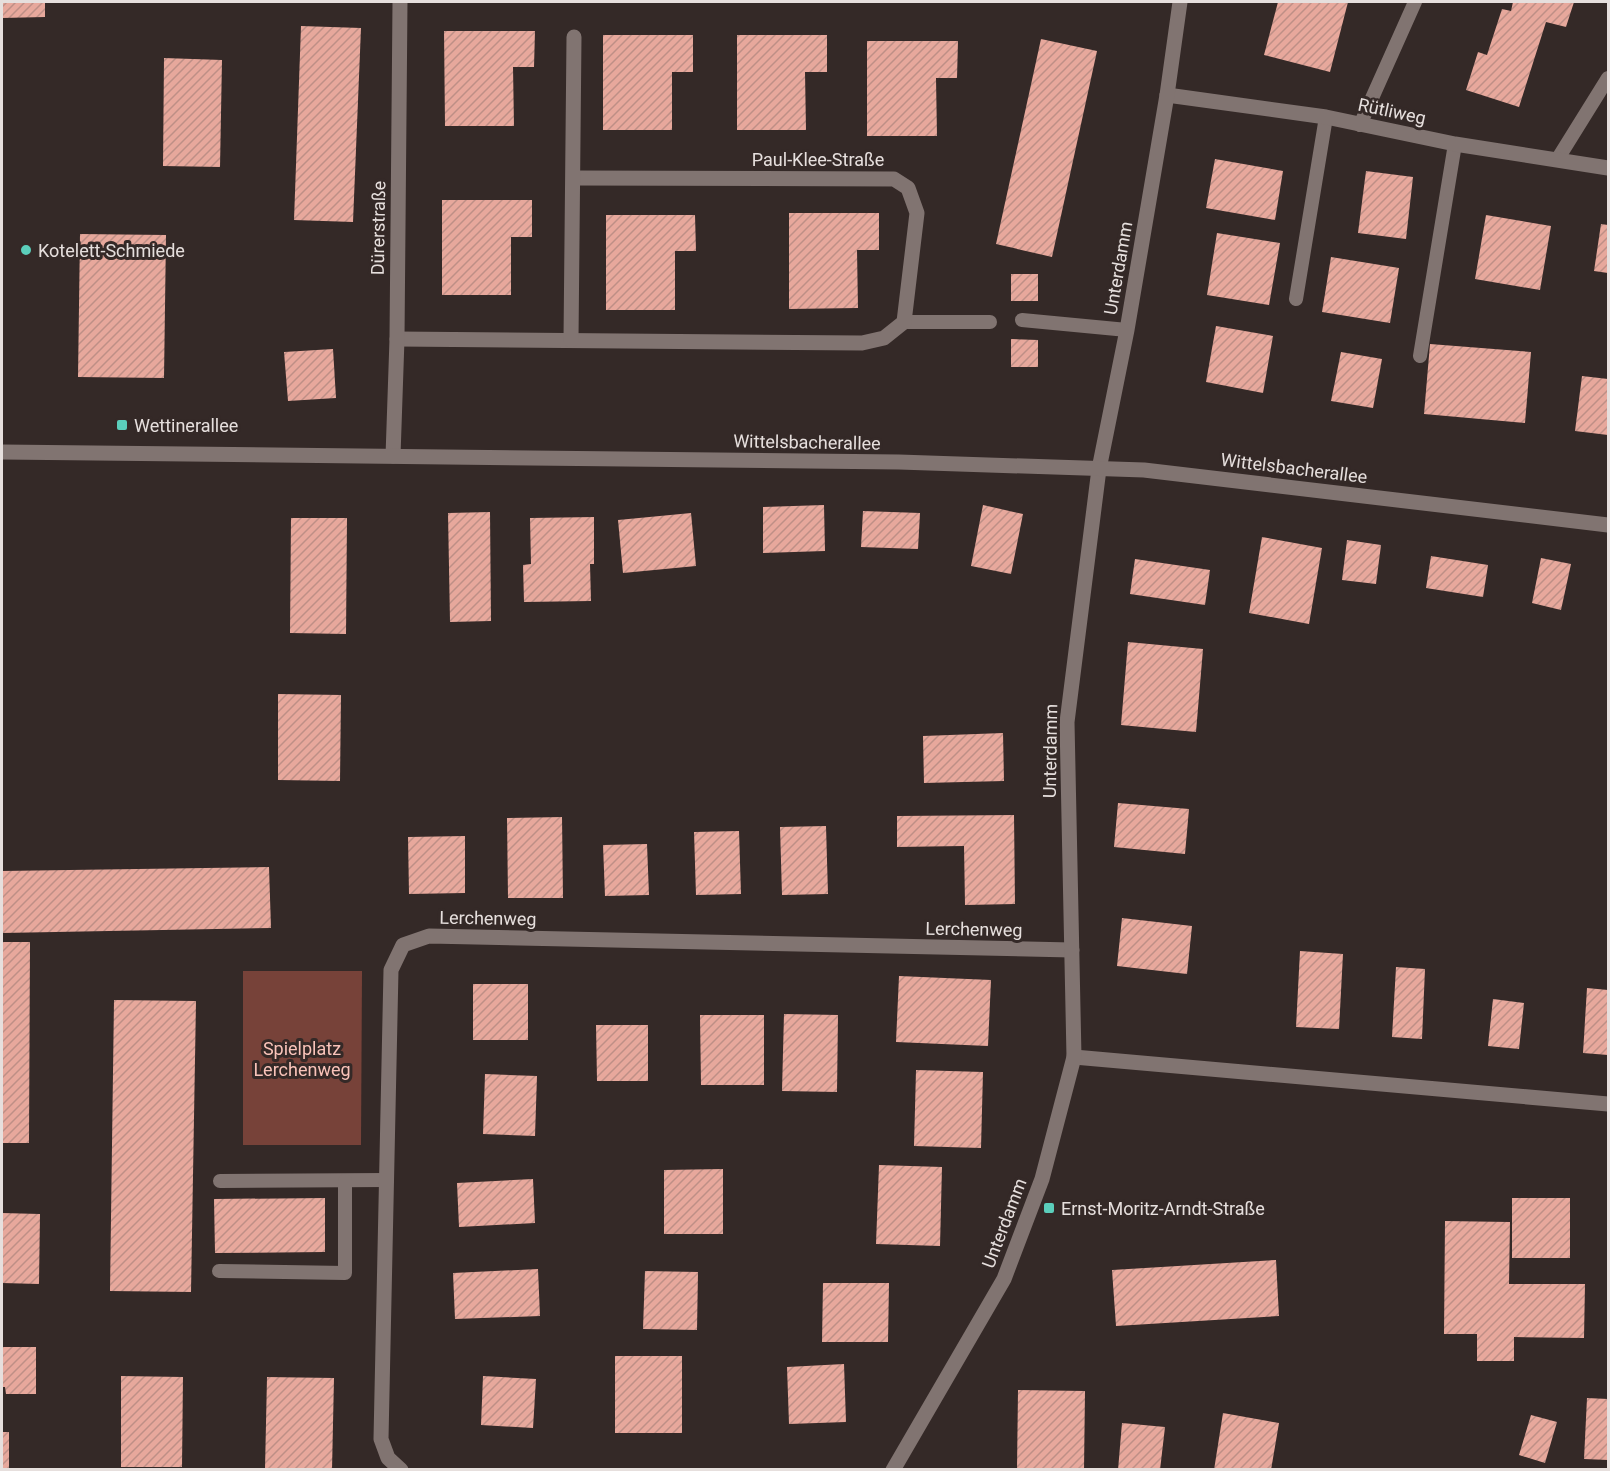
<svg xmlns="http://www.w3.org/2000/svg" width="1610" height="1471" viewBox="0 0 1610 1471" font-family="Roboto,sans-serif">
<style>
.park{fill:#774239}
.building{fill:url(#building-hatch)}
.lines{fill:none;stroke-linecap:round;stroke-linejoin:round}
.service{stroke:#817471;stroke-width:14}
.minor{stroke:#817471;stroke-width:15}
.tertiary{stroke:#817471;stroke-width:15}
.poi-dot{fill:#5bcebb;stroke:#342927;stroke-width:2}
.labels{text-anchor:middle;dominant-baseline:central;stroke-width:6;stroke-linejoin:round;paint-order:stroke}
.street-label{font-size:18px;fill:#e6dfdd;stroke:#342927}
.poi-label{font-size:18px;fill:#e6dfdd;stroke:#342927;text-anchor:start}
.park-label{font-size:18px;fill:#f9c3b9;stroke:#342927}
</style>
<defs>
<pattern id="building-hatch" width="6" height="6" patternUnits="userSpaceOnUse" patternTransform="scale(1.5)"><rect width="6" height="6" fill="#e7a89c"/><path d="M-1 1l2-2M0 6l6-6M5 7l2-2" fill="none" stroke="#be8f86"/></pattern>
</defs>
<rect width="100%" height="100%" fill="#342927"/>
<path class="park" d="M243 971H362L361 1145H243Z"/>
<g class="building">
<path d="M2 2H45V17L2 18Z"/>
<path d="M1278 2H1348L1330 72 1264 55Z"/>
<path d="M1513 2H1574L1566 27 1546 22 1519 107 1466 90 1478 52 1487 55 1502 9 1511 11Z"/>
<path d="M301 26 361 28 353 222 294 220Z"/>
<path d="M444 31H535L534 67H513L514 126H445Z"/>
<path d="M603 35H693V72H672V130H603Z"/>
<path d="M737 35H827V72H805L806 130H737Z"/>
<path d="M1041 39 1097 51 1052 257 996 244Z"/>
<path d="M867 41H958L957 78H936L937 136H867Z"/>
<path d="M164 58 222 60 220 167 163 166Z"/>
<path d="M1215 159 1283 171 1275 220 1206 208Z"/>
<path d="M1366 171 1413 177 1406 239 1358 233Z"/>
<path d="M442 200H532V237H511V295H442Z"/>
<path d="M789 213H879V250H857L858 308 789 309Z"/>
<path d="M606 215H695L696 251H675V310H606Z"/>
<path d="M1486 215 1551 226 1540 290 1475 279Z"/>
<path d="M1601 224 1608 225V273L1594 271Z"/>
<path d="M1217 233 1280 243 1269 305 1207 295Z"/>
<path d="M80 234 166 235 164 378 78 377Z"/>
<path d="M1331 257 1399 268 1390 323 1322 312Z"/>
<rect x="1011" y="274" width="27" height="27"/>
<path d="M1216 326 1273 336 1263 393 1206 382Z"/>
<path d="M1011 339 1038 340V367H1011Z"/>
<path d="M1430 344 1531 352 1525 423 1424 414Z"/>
<path d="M333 349 336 398 288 401 284 352Z"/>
<path d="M1341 352 1382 359 1373 408 1331 401Z"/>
<path d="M1582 376 1608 379V435L1575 431Z"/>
<path d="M824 505 825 551 763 553V507Z"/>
<path d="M983 505 1023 514 1011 574 971 566Z"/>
<path d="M863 511 920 513 918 549 861 547Z"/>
<path d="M490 512 491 621 450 622 448 513Z"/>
<path d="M691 513 696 566 623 573 618 520Z"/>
<path d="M594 517V564H590L591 601 524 602 523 565 531 564 530 518Z"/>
<path d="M291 518H347L346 634 290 633Z"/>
<path d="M1262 537 1322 548 1309 624 1249 613Z"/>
<path d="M1347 540 1381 545 1376 584 1342 580Z"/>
<path d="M1431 556 1488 565 1483 597 1426 588Z"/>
<path d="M1541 558 1571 564 1561 610 1532 603Z"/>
<path d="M1135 559 1210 570 1205 605 1130 594Z"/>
<path d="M1128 642 1203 649 1196 732 1121 725Z"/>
<path d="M278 694 341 695 340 781 278 780Z"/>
<path d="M1003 733 1004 781 924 783 923 736Z"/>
<path d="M1118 803 1189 809 1185 854 1114 847Z"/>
<path d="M1014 815 1015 904 965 905 964 846 897 847V816Z"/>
<path d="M562 817 563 898H508L507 818Z"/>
<path d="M826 826 828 894 782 895 780 827Z"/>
<path d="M739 831 741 894 696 895 694 832Z"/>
<path d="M465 836V893L409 894 408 837Z"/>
<path d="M647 844 649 895 605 896 603 845Z"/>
<path d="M269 867 271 928 2 933V871Z"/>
<path d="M1122 918 1192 926 1187 974 1117 966Z"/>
<path d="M3 942H30L29 1143H2Z"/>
<path d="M1300 951 1343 954 1339 1029 1296 1027Z"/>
<path d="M1396 967 1425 969 1422 1039 1392 1037Z"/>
<path d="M899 976 991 980 988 1046 896 1042Z"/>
<rect x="473" y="984" width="55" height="56"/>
<path d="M1587 988 1608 990V1055L1583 1053Z"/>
<path d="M1493 999 1524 1003 1519 1049 1488 1046Z"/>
<path d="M114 1000 196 1001 191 1292 110 1291Z"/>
<path d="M784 1014 838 1015 837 1092 782 1091Z"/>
<path d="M700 1015H764V1085H701Z"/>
<path d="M596 1025H648V1081H597Z"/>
<path d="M916 1070 983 1072 981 1148 914 1146Z"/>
<path d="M485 1074 537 1076 535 1136 483 1134Z"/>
<path d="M879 1165 942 1167 940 1246 876 1244Z"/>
<path d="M723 1169V1234H664V1170Z"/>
<path d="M533 1179 535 1223 459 1227 457 1183Z"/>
<path d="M325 1198V1252L215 1253 214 1199Z"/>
<rect x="1512" y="1198" width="58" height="60"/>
<path d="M2 1213 40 1214 39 1284 2 1283Z"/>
<path d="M1445 1221 1510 1222 1509 1284H1585L1584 1338 1514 1337V1361H1477V1334H1444Z"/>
<path d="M1276 1260 1279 1316 1116 1326 1112 1270Z"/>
<path d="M538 1269 540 1316 455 1319 453 1273Z"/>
<path d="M645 1271 698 1272 697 1330 643 1329Z"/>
<path d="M823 1283H889L888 1342H822Z"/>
<path d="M2 1347H36V1394H6L5 1387H2Z"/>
<rect x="615" y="1356" width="67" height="77"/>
<path d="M844 1364 846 1422 789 1424 787 1367Z"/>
<path d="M121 1376 183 1377 182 1467H121Z"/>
<path d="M483 1376 536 1379 533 1428 481 1425Z"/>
<path d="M267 1377 334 1378 332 1470 265 1469Z"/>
<path d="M1018 1390 1085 1391 1084 1470 1017 1469Z"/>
<path d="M1587 1398 1608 1399V1460L1584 1459Z"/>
<path d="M1223 1413 1279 1423 1271 1470H1214Z"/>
<path d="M1531 1415 1557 1422 1545 1463 1519 1455Z"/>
<path d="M1122 1423 1165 1427 1160 1470H1118Z"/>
<rect x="2" y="1432" width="7" height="38"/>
</g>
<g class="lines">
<g class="service">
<path d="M1360 125 1415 2"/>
<path d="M1557 160 1608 78"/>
<path d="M1296 299 1326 117"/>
<path d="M1022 320 1127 330"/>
<path d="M904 322H990"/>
<path d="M1420 356 1455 144"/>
<path d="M220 1181 387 1180"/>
<path d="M219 1271 345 1273V1181"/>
</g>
<g class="minor">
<path d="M1167 95 1326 117 1455 144 1608 168"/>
<path d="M397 339 862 343 884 338 904 322 917 213 908 188 894 179 574 178"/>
<path d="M571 340 574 37"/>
<path d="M393 456 397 339 400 2"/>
<path d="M1074 1057 1608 1104"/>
<path d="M401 1470 388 1458 381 1439 391 970 403 945 429 936 1072 950"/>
<path d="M893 1470 1004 1279 1042 1179 1074 1057 1067 722 1099 469 1127 330 1167 95 1180 2"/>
</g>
<path class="tertiary" d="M2 452 899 462 1144 470 1608 525"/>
</g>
<g class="poi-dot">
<circle cx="26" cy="250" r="6"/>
<rect x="116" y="419" width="12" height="12" rx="3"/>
<rect x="1043" y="1202" width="12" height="12" rx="3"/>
</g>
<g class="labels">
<g class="street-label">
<text transform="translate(1392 111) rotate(12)">Rütliweg</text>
<text x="818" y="159">Paul-Klee-Straße</text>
<text transform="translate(378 228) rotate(-89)">Dürerstraße</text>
<text transform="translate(1118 268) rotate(-80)">Unterdamm</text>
<text transform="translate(807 442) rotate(1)">Wittelsbacherallee</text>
<text transform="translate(1294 468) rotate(7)">Wittelsbacherallee</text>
<text transform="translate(1050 751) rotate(-89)">Unterdamm</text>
<text transform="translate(488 918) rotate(1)">Lerchenweg</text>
<text transform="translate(974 929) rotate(1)">Lerchenweg</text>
<text transform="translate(1004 1223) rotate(-69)">Unterdamm</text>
</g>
<g class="poi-label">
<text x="38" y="250">Kotelett-Schmiede</text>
<text x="134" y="425">Wettinerallee</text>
<text x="1061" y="1208">Ernst-Moritz-Arndt-Straße</text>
</g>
<g class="park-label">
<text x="302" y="1048">Spielplatz<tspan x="302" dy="21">Lerchenweg</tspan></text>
</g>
</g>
<rect width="1610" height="1471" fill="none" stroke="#e6dfdd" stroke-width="6"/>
</svg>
